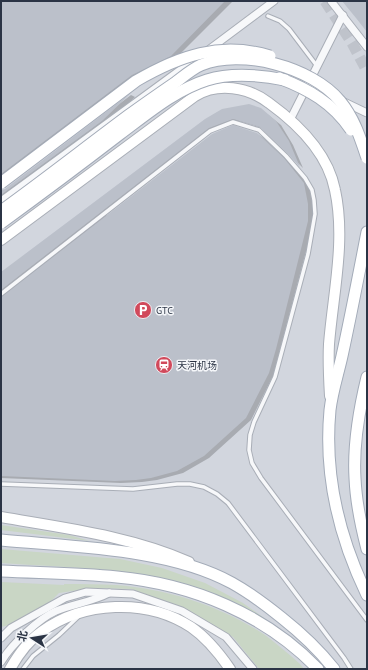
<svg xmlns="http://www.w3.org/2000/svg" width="368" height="670" viewBox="0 0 368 670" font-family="'PT Sans','Noto Sans SC',sans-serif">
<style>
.built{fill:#d2d6de}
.green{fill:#c9d6c5}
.shadow{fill:#0003}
.building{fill:#bbc0ca}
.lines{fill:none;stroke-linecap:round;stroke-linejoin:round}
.primary-tunnel{stroke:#bfc3cb;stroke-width:11;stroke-dasharray:11 5.5;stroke-linecap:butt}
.service-casing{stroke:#a9aeb7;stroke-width:5.5}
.minor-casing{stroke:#a9aeb7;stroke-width:9}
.secondary-casing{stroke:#a9aeb7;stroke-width:12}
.primary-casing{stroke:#a3abb8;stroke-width:13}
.service{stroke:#f7f8fa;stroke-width:3.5}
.minor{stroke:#f7f8fa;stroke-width:7}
.secondary{stroke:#fff;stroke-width:10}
.primary{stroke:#fff;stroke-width:11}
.primary-bridge-casing{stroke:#a3abb8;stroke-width:13;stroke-linecap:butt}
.primary-bridge{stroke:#fff;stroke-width:11}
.labels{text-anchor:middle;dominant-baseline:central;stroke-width:3;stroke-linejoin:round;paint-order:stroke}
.poi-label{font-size:10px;fill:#2b3445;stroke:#f4f6f9;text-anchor:start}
</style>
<rect width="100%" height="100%" fill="#e4e7ec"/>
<rect class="built" x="1" y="1" width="366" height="668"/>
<g class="green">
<path d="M1 525 69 535 90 541 1 530Z"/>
<path d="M1 549 120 559 162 568 205 583 243 603 281 630C268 622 255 613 242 606 167 567 81 569 1 563Z"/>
<path d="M1 582 64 585V584C81 584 99 584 116 585 168 589 221 606 265 635 277 644 289 654 300 664L304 669H259L233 637 184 608 131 589 93 588 59 593 48 604 10 625 1 627Z"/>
</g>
<g class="shadow">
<path d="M1 1H233L176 58 1 181Z"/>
<path d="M131 95 135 97 107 124 1 206V190H6Z"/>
<path d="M266 113 281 125 293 145 303 168 263 128 239 121 214 130 106 215 107 216 257 134 262 137 289 162 309 186 313 207V225L273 376 251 420 209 458 183 473 157 480 142 482 121 483 1 478V273L206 120Z"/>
</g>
<g class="building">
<path d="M1 1H225L171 56 132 75 1 174Z"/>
<path d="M342 1H367V32L356 18Z"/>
<path d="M131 93 102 121 1 195V190L5 189Z"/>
<path d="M249 104 261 108 276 121 289 141 300 167 288 154 260 127 233 119 209 128 1 290V272L205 119 222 109Z"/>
<path d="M233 125 257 133 284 158 304 183 308 204V221L276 349 269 373 246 418 204 456 177 471 151 478 136 480 115 481 1 476V297L212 134Z"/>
</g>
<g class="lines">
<path class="primary-tunnel" d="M325 1 352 43 367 71"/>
<g class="service-casing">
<g id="service">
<path d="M268 16 280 21 289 29 317 66"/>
<path d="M1 294 210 131 233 122 259 130 286 156 305 178 312 190 314 200 315 214 308 254 275 377 254 422 250 435 249 450 252 463 261 478 367 620"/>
<path d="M1 484 133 489 177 484H190L204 487 217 494 228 503 344 658 351 669"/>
<path d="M23 669 33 656 59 635 79 616"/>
</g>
</g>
<g class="minor-casing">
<g id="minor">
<path d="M331 1 367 47"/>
<path d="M207 51 274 1"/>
<path d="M307 85 329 95"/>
<path d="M342 101 367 113"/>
<path d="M290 120 343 15"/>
<path d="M1 201 198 57"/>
<path d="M1 638 11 628 65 598 86 592 133 594 182 611 226 637 253 669"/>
<path d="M1 662C11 645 38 619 56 611 73 604 92 602 109 593"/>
</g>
</g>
<g class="secondary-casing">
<g id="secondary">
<path d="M1 240 195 96C218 82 248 87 269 103 298 124 328 154 335 190 346 240 333 294 329 344 328 362 329 379 330 396"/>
<path d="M1 517C64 528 130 536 189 562"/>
<path d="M10 669C18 655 28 641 41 632 83 601 147 598 191 627 207 638 219 653 230 669"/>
</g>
</g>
<g class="primary-casing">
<g id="primary">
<path d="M367 232C359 273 351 315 342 356 338 374 332 392 330 410 324 474 339 537 367 595"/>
<path d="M367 377C359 410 353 445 355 478 356 502 361 526 367 549"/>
<path d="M1 540C73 547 168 548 232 583 250 593 266 605 282 618 301 633 319 650 334 669"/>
<path d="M1 571C40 573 78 573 117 577 192 584 265 614 318 669"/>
</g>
</g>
<use href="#service" class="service"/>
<use href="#minor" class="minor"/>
<use href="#secondary" class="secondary"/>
<use href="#primary" class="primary"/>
<g class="primary-bridge-casing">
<g id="primary-bridge">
<path d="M279 78C308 89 333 103 351 130"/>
<path d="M1 183 136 81C179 56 220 41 270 56"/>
<path d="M1 211C44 180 86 147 129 115 144 104 160 93 176 82 184 76 192 69 201 65 241 48 312 67 340 101 354 118 360 137 367 158"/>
<path d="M1 223C41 194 81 164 120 134 147 114 175 90 207 80 233 72 260 75 285 80"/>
</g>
</g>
<use href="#primary-bridge" class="primary-bridge"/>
</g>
<defs>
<g id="parking-disc" transform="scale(0.9)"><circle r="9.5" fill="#d1495b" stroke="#f4f6f9"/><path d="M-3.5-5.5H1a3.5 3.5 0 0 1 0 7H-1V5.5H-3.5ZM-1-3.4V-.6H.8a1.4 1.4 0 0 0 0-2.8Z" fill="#fff"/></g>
<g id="station-disc" transform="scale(0.9)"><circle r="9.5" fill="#d1495b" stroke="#f4f6f9"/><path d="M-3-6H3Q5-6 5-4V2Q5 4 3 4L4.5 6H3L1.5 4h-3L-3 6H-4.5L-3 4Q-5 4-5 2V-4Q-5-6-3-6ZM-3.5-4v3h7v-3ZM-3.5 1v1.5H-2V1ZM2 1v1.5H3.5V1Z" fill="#fff"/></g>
</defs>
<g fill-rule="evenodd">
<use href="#parking-disc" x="143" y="310"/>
<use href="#station-disc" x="164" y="365"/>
</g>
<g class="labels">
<g class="poi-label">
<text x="156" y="310">GTC</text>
<text x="177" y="365">天河机场</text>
</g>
</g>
<rect width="368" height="670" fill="none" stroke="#2b3445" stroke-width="4"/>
<g transform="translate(32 638) rotate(282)" stroke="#f4f6f9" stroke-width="3" paint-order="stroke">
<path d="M0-3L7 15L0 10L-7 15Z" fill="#2b3445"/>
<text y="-6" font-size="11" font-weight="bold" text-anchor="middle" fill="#2b3445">北</text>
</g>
</svg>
